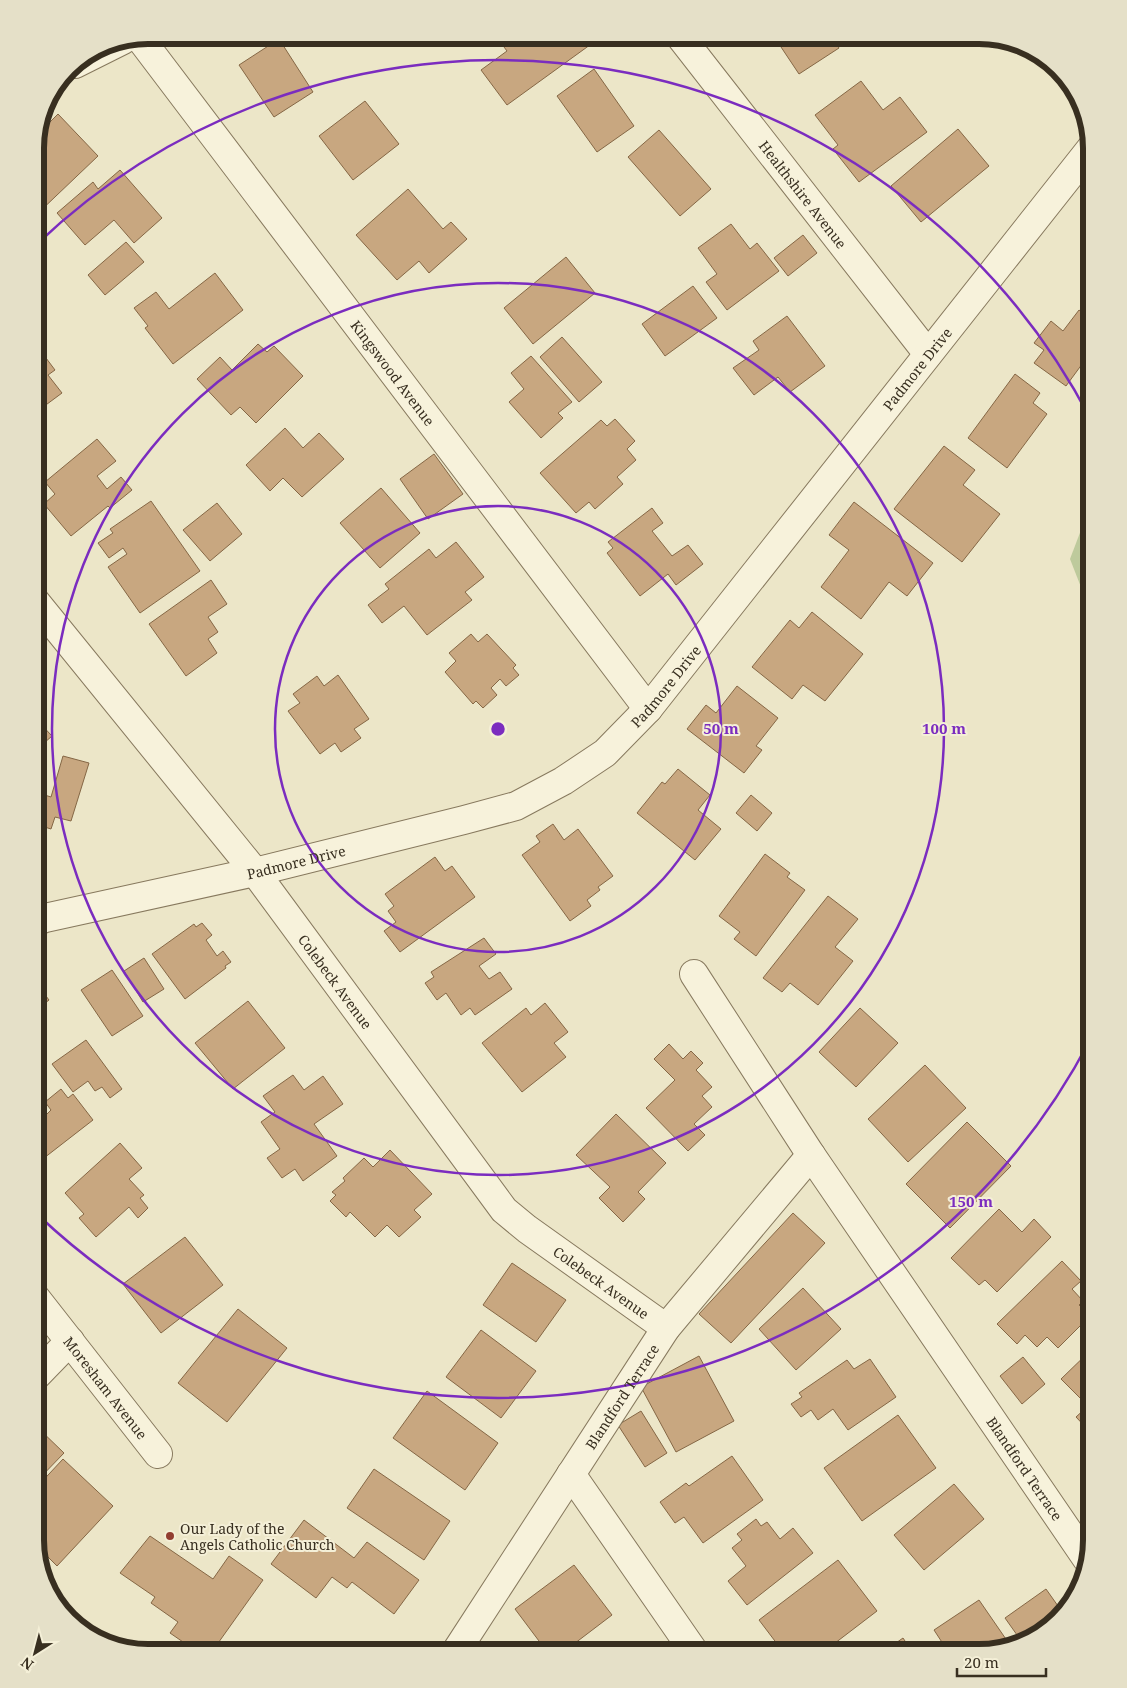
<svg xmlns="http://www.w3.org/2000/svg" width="1127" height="1688" viewBox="0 0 1127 1688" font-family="'Noto Serif',serif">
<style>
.green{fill:#beca9c}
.building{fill:#c8a780;stroke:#856745}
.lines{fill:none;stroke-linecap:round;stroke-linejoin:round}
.minor-casing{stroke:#87795e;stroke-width:30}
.minor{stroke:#f7f2db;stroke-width:28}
.ring{fill:none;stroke:#7b2cbf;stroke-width:2.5}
.poi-dot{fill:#923e31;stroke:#f4efd7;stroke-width:2}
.labels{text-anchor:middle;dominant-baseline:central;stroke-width:4;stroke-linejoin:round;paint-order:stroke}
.street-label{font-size:14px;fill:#382f20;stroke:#f4efd7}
.poi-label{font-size:14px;fill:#382f20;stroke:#f4efd7;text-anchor:start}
.rim{fill:none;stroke:#382f20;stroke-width:6}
.centre{fill:#7b2cbf;stroke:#f4efd7;stroke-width:2.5}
.ring-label{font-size:15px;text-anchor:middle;font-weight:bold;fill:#7b2cbf;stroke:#f4efd7;stroke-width:4;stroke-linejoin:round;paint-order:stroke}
</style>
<rect width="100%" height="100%" fill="#ece6c8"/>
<path class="green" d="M1092 501V610L1088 605 1070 559Z"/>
<g class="building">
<path d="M495 35H589L594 42 507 105 481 70 507 51Z"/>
<path d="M773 35H831L839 48 799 74Z"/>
<path d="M279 39 313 92 274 117 239 65Z"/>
<path d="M594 69 634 126 597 152 557 96Z"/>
<path d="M861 81 883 110 900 97 927 132 859 182 833 149 838 145 815 115Z"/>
<path d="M365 101 399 144 353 180 319 136Z"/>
<path d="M58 114 98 156 35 216V141L37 135Z"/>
<path d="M958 129 989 166 921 222 891 186Z"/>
<path d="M659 130 711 189 680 216 628 157Z"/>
<path d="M120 170 162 218 134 243 114 220 85 245 57 213 93 182 98 189Z"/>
<path d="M408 189 443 229 451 222 467 239 429 273 419 261 397 280 356 235Z"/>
<path d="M731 224 750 249 757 243 779 271 727 310 706 282 717 274 698 248Z"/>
<path d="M803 235 817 253 788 276 774 258Z"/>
<path d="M126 242 144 262 105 295 88 275Z"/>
<path d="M566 257 595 293 533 344 504 308Z"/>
<path d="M215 273 243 310 173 364 145 328 148 326 134 308 156 292 169 309Z"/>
<path d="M693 286 717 318 665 356 642 324Z"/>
<path d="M1079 310 1092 320V359L1088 356 1066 386 1034 363 1044 350 1034 343 1051 321 1063 331Z"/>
<path d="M787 316 825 366 790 392 778 377 754 395 733 368 759 350 753 341Z"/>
<path d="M562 337 602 382 579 402 540 357Z"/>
<path d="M258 344 267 352 274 346 303 376 256 423 240 407 231 415 197 379 220 357 232 370Z"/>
<path d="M40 350 55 370 48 375 62 393 35 413V354Z"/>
<path d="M531 356 572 402 558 413 563 418 541 438 509 402 524 389 511 373Z"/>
<path d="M1015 374 1040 393 1033 403 1047 414 1007 468 968 438Z"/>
<path d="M615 419 635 441 627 449 636 460 617 477 623 484 595 509 589 502 576 513 540 473 601 420 607 426Z"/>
<path d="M285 428 303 448 319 433 344 459 302 497 283 478 270 491 246 465Z"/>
<path d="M97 439 116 461 97 476 107 489 121 477 132 490 110 508 108 506 71 536 44 504 55 494 45 482Z"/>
<path d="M944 446 975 470 963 485 1000 514 962 562 894 509Z"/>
<path d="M434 454 463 494 428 519 400 479Z"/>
<path d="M381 488 420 533 380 568 340 523Z"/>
<path d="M151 501 200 571 140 613 108 567 127 554 123 548 109 558 98 543 113 533 110 529Z"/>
<path d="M854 502 933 563 907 596 889 582 861 619 821 587 849 550 829 535Z"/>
<path d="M217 503 242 534 210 561 183 530Z"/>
<path d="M652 508 663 523 652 531 672 556 688 545 703 564 676 585 668 574 640 596 607 553 613 548 608 542Z"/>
<path d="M456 542 484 577 465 592 472 600 427 635 404 606 382 623 368 605 389 589 385 584 429 549 436 558Z"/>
<path d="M211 580 227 604 208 617 218 632 208 639 217 653 186 676 149 624Z"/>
<path d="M812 612 863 654 825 701 803 685 792 699 752 667 790 620 799 628Z"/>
<path d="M471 634 478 642 487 634 516 665 513 668 519 675 506 686 500 679 491 688 497 695 483 708 476 701 473 704 445 672 456 661 449 653Z"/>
<path d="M338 675 369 719 354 729 361 738 341 752 335 743 320 754 288 711 300 703 293 694 317 676 324 686Z"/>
<path d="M737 686 778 718 756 746 762 750 744 773 687 729 706 705 716 713Z"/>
<path d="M35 718 52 736 35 751Z"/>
<path d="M63 756 89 763 71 821 55 817 51 829 35 824V792L51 797Z"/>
<path d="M678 769 710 795 698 810 721 829 695 860 637 813 662 782 665 784Z"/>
<path d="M751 795 772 813 757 831 736 813Z"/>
<path d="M553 824 564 840 578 829 613 876 598 887 600 890 587 900 591 906 570 921 522 855 540 842 536 836Z"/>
<path d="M765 854 790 873 787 877 805 890 756 956 734 939 740 932 719 916Z"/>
<path d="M435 857 445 871 452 866 475 897 400 952 384 931 396 922 388 911 394 906 385 894Z"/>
<path d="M828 896 858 919 835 947 853 961 818 1005 790 983 782 992 763 978Z"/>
<path d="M202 923 212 935 206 940 217 956 223 951 231 962 225 966 226 968 185 999 152 954 194 924 196 927Z"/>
<path d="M484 938 496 954 479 966 489 979 500 972 512 989 475 1015 470 1008 461 1015 446 993 437 1000 425 983 434 977 431 972Z"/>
<path d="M144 958 164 989 143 1002 124 971Z"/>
<path d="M112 970 143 1016 112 1036 81 990Z"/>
<path d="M36 983 49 1000 35 1011V984Z"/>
<path d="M248 1001 285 1048 233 1089 195 1043Z"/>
<path d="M545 1003 568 1032 554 1043 566 1057 522 1092 482 1043 526 1008 531 1015Z"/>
<path d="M860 1008 898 1043 856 1087 819 1052Z"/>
<path d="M86 1040 122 1089 110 1098 102 1087 95 1091 88 1081 73 1092 52 1064Z"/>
<path d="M669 1044 683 1059 691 1051 703 1063 696 1070 712 1087 702 1096 712 1107 694 1124 705 1135 688 1151 646 1108 675 1080 654 1059Z"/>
<path d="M925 1065 966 1108 908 1162 868 1119Z"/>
<path d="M293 1075 304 1090 323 1076 343 1104 314 1124 337 1156 303 1181 295 1169 282 1178 267 1158 280 1149 261 1122 275 1112 263 1096Z"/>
<path d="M61 1089 68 1098 73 1094 93 1120 35 1165V1106L38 1103 47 1114 51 1110 45 1102Z"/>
<path d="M616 1114 666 1163 638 1192 645 1199 623 1222 599 1198 610 1187 576 1155Z"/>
<path d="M967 1122 1011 1166 950 1228 906 1184Z"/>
<path d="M120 1143 142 1168 129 1179 144 1195 140 1198 148 1208 138 1218 129 1207 96 1237 79 1218 84 1214 65 1193Z"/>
<path d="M390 1150 432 1194 414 1210 421 1217 399 1237 387 1225 375 1237 350 1212 346 1217 330 1201 336 1195 332 1192 345 1181 343 1178 364 1158 373 1167Z"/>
<path d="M999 1209 1022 1232 1034 1219 1051 1237 997 1292 985 1280 979 1285 951 1258Z"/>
<path d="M793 1213 825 1243 731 1343 699 1314Z"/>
<path d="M185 1237 223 1285 161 1333 123 1284Z"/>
<path d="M1062 1261 1081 1281 1072 1289 1083 1301 1079 1305 1090 1316 1058 1348 1047 1337 1037 1347 1025 1335 1017 1344 997 1324Z"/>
<path d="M512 1263 566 1300 536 1342 483 1305Z"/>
<path d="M803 1288 841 1329 796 1370 759 1329Z"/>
<path d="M238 1309 287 1348 227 1422 178 1383Z"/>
<path d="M481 1330 536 1371 501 1418 446 1377Z"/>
<path d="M1092 1349V1434L1076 1417 1088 1406 1061 1379Z"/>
<path d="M699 1356 734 1421 676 1452 641 1387Z"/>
<path d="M1023 1357 1045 1384 1022 1404 1000 1376Z"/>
<path d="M870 1359 896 1397 848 1430 833 1409 818 1420 811 1410 801 1417 791 1404 802 1397 799 1393 847 1360 854 1369Z"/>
<path d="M427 1391 498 1443 465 1490 393 1438Z"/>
<path d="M641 1411 667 1453 645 1467 618 1425Z"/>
<path d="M898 1415 936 1468 862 1521 824 1468Z"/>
<path d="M35 1425 64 1453 35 1483Z"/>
<path d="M732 1456 763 1500 703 1543 684 1517 675 1523 660 1502 686 1483 689 1486Z"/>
<path d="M63 1459 113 1506 57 1566 37 1546 35 1540V1489Z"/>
<path d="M374 1469 450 1521 424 1560 347 1508Z"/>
<path d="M954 1484 984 1519 924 1570 894 1535Z"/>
<path d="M756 1519 761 1526 767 1522 780 1539 793 1528 813 1553 747 1605 728 1581 746 1566 732 1548 742 1540 737 1534Z"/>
<path d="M304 1520 354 1558 367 1542 419 1580 394 1614 352 1582 347 1588 332 1577 316 1598 271 1564Z"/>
<path d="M150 1536 213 1579 229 1556 263 1580 211 1653H199L170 1633 178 1622 151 1603 155 1597 120 1573Z"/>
<path d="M838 1560 877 1611 822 1653H784L759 1620Z"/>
<path d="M574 1565 612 1615 562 1653H548L515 1609Z"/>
<path d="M1046 1589 1058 1606 1070 1597 1072 1601 1035 1638 1022 1642 1005 1618Z"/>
<path d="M979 1600 1010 1645 980 1653H949L934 1630Z"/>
<path d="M903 1638 913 1653H888L886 1650Z"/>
</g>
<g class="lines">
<g class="minor-casing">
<g id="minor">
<path id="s1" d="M679 35 928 354"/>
<path id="s2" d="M139 37 648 709"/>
<path d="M75 64 123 40"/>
<path id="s3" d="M35 601 255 872 504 1210 527 1229 666 1328"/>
<path id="s4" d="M35 922 45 918 255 872 464 820 516 806 563 781 605 753 648 709 1092 147"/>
<path id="s5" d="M694 974 811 1155 1087 1559"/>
<path id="s6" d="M35 1297 158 1454"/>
<path d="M35 1377 70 1341"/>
<path d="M571 1474 695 1653"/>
<path id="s7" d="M455 1653 666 1328 811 1155"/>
</g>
</g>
<use href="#minor" class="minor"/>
</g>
<g class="ring">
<circle cx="498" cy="729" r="223"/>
<circle cx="498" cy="729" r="446"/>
<path d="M1091 1038A669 669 0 0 1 37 1214M37 244A669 669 0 0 1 1091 420"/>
</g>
<circle class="poi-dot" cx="170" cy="1536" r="5"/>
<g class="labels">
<g class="street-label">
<text stroke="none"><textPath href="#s1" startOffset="202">Healthshire Avenue</textPath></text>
<text stroke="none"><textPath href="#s4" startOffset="1094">Padmore Drive</textPath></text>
<text stroke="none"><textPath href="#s2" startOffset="421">Kingswood Avenue</textPath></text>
<text stroke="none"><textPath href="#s4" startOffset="689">Padmore Drive</textPath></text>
<text stroke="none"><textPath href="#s4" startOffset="268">Padmore Drive</textPath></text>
<text stroke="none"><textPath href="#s3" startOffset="485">Colebeck Avenue</textPath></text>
<text stroke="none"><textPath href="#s3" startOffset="890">Colebeck Avenue</textPath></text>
<text stroke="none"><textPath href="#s6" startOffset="115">Moresham Avenue</textPath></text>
<text stroke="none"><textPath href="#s7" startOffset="306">Blandford Terrace</textPath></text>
<text stroke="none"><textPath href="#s5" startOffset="595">Blandford Terrace</textPath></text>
</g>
<g class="poi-label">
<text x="180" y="1528">Our Lady of the<tspan x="180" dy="16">Angels Catholic Church</tspan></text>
</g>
</g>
<path d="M0 0H1127V1688H0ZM148 44H979A104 104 0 0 1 1083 148V1540A104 104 0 0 1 979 1644H148A104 104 0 0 1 44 1540V148A104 104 0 0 1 148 44Z" fill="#e5e0c8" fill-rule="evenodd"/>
<path class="rim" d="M148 44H979A104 104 0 0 1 1083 148V1540A104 104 0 0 1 979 1644H148A104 104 0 0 1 44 1540V148A104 104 0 0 1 148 44Z"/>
<circle cx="498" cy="729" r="8" class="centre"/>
<g class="ring-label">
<text x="721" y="734">50 m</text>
<text x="944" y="734">100 m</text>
<text x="971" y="1207">150 m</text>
</g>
<g transform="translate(35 1653) rotate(216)" stroke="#f4efd7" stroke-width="4" paint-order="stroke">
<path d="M0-4L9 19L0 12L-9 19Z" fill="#382f20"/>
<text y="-8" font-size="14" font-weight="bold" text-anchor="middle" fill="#382f20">N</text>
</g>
<path d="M957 1668v8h89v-8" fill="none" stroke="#382f20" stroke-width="2.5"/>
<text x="964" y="1668" font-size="15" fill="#382f20" stroke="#f4efd7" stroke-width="4" paint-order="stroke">20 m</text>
</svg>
